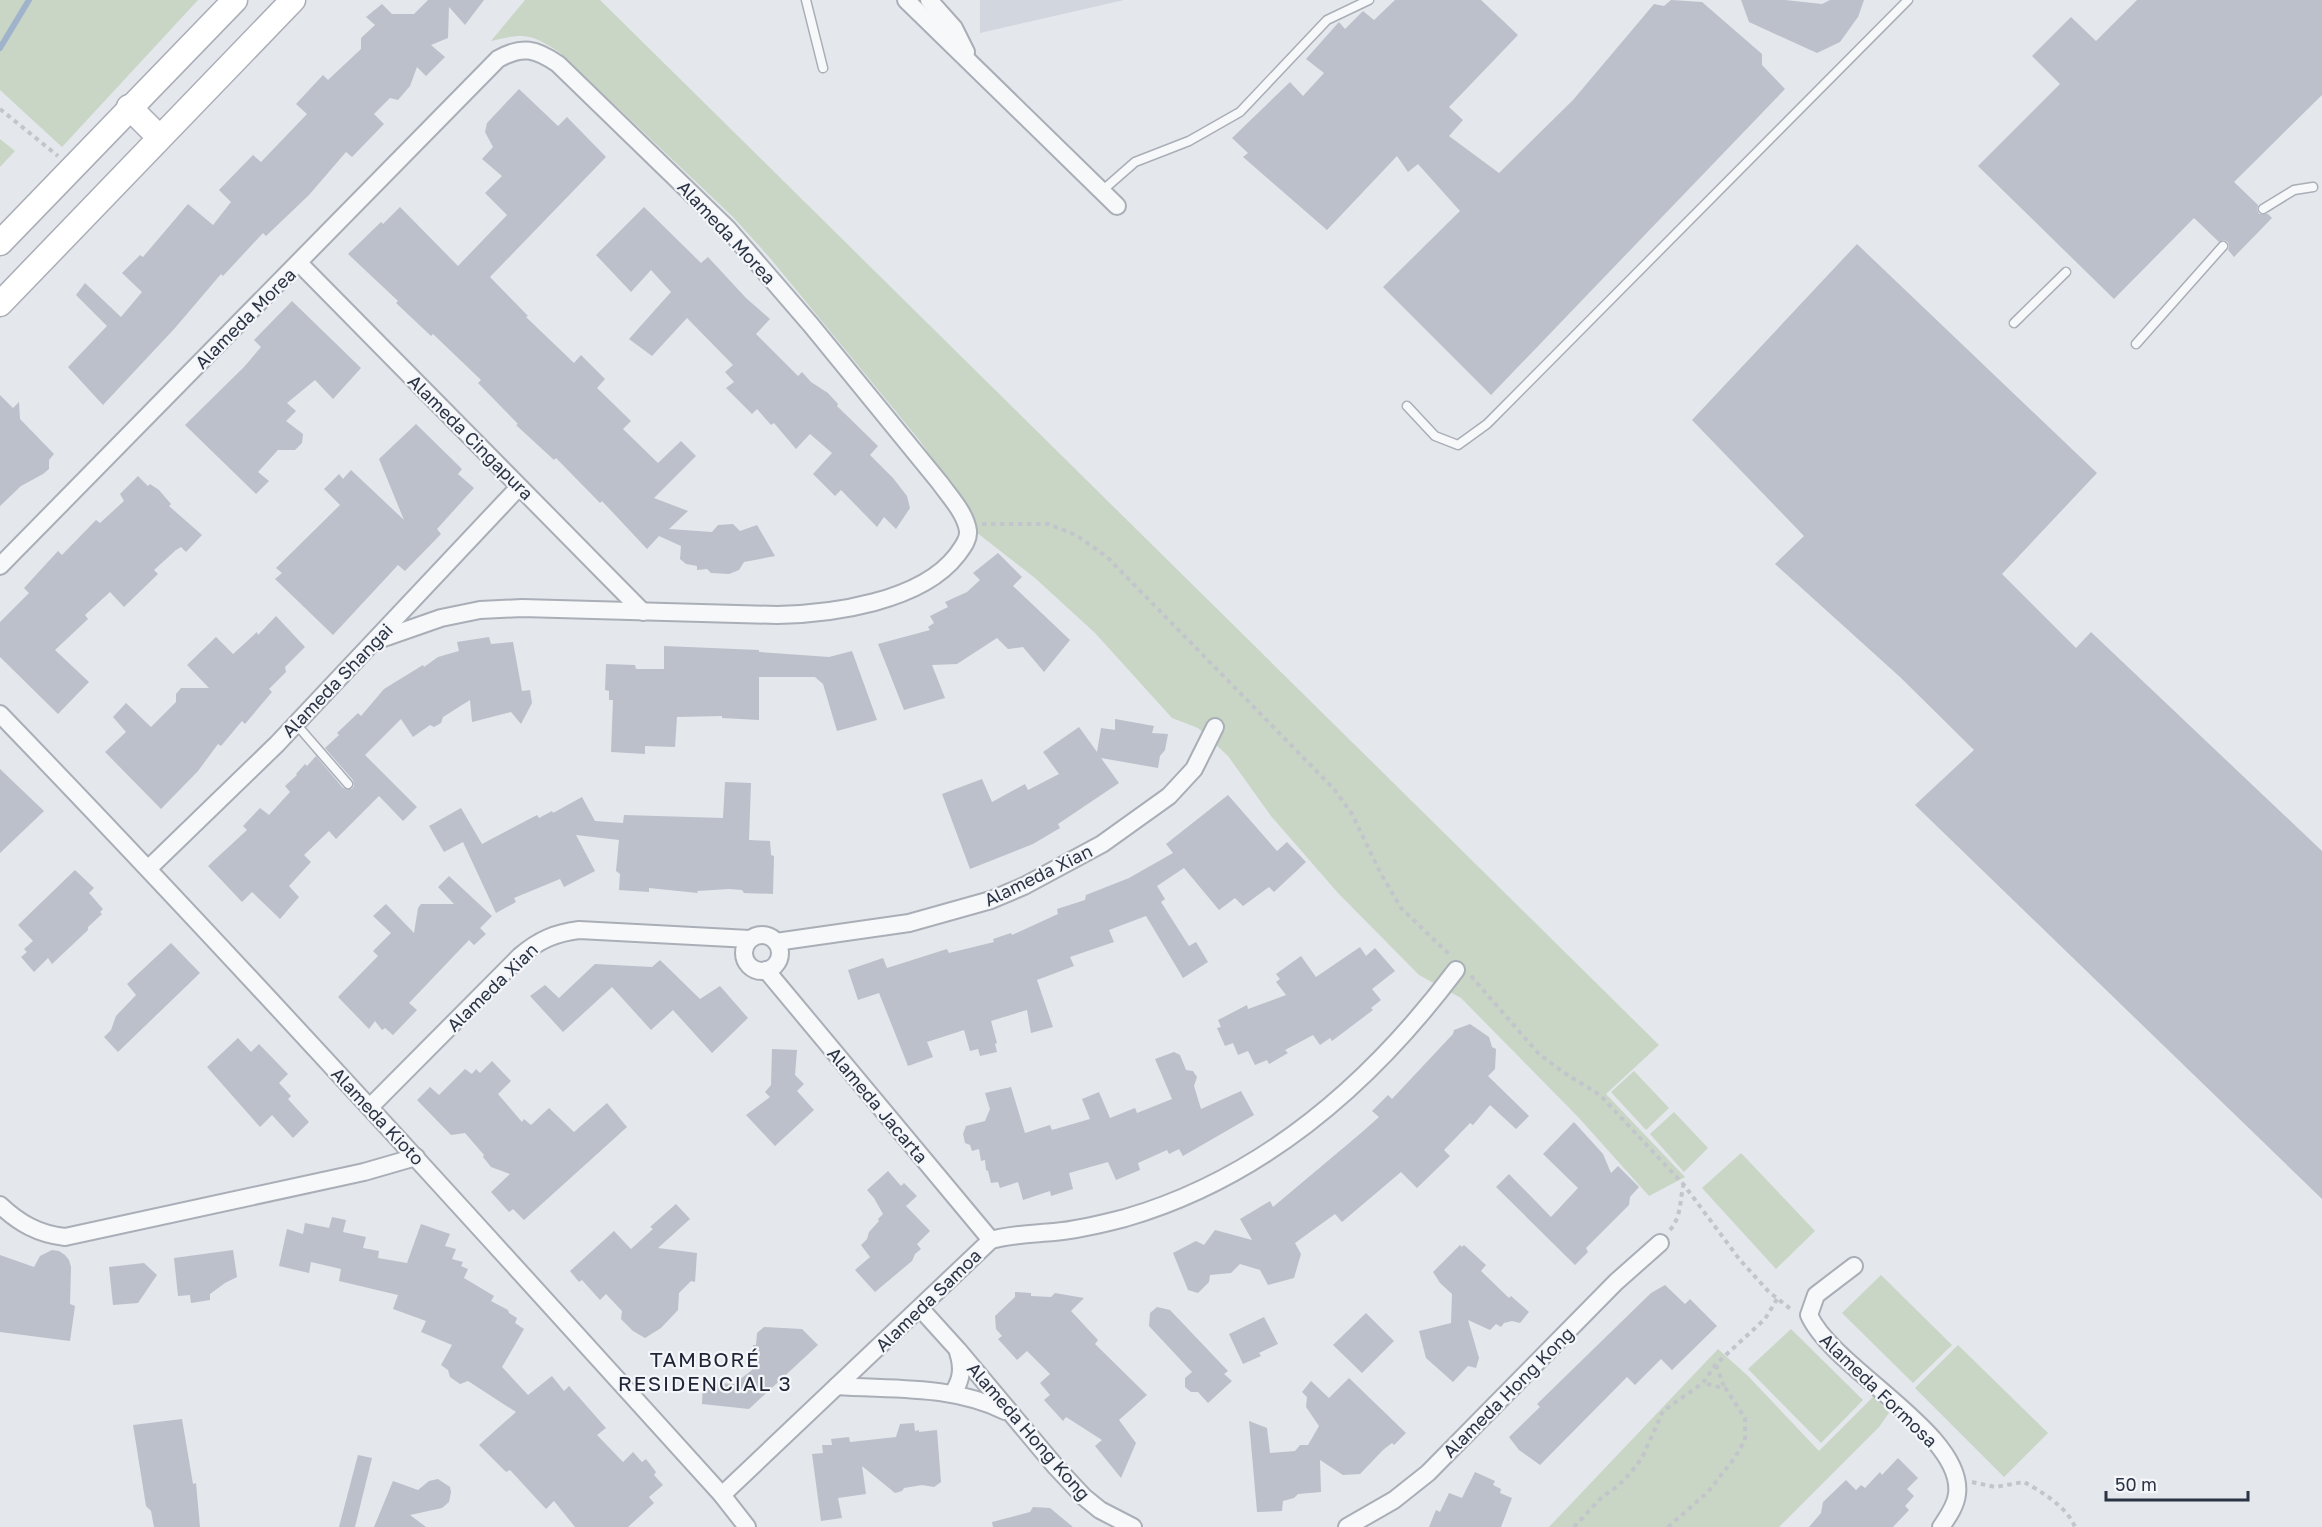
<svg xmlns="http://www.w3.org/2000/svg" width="2322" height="1527" viewBox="0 0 2322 1527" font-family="'Golos Text',sans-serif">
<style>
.built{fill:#d2d6de}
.green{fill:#c9d6c5}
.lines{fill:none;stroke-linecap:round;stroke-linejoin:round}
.stream{stroke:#9fb4cc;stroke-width:6}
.building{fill:#bbc0ca}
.service-casing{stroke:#a9aeb7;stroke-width:11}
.minor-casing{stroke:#a9aeb7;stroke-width:20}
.secondary-casing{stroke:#a9aeb7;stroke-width:27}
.path{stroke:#c2c5cb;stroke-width:4;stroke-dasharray:4.5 4.5;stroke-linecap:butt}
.service{stroke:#f7f8fa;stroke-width:8}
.minor{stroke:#f7f8fa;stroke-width:16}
.secondary{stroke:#fff;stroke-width:24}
.labels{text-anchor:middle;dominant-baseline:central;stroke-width:4.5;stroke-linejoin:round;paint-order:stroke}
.street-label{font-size:18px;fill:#2b3445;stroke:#f4f6f9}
.quarter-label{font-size:21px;letter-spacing:1.5px;fill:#1d2536;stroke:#f4f6f9}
</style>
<rect width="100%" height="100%" fill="#e4e7ec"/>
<path class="built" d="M980 0H1124L980 33Z"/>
<g class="green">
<path d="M0 0H198L62 147 0 90Z"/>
<path d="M525 0H600L1659 1045 1606 1094 1685 1177 1649 1196 1579 1118 1461 998 1419 975 1338 893 1271 816 1228 756 1198 728 1172 718 1095 633 1035 578 976 532 974 519 920 441 770 258 733 217 559 52C530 33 525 33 491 41Z"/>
<path d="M0 139 15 151 0 167Z"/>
<path d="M1634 1071 1669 1108 1646 1130 1611 1092Z"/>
<path d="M1674 1112 1708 1148 1684 1172 1650 1134Z"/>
<path d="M1741 1153 1815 1231 1776 1269 1702 1188Z"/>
<path d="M1881 1275 1952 1345 1913 1383 1842 1313Z"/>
<path d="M1791 1329 1863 1400 1821 1443 1748 1369Z"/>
<path d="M1958 1345 2048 1433 2004 1477 1915 1388Z"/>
<path d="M1718 1349 1748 1376 1819 1451 1874 1396 1889 1413 1879 1427 1779 1527H1549Z"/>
</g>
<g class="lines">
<path class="stream" d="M0 48 29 0"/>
</g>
<g class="building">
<path d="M428 0H484L465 25 449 7 448 38 431 45 445 57 426 76 417 67 410 86 398 100 390 98 374 114 384 124 352 157 346 152 309 195 266 236 263 233 223 276 221 274 175 328 103 405 68 367 107 326 76 295 85 283 121 317 142 292 122 273 140 255 143 257 188 204 213 225 231 202 219 190 253 155 261 162 307 114 296 104 323 75 328 80 361 49V38L375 25 366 17 382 4 392 14H414Z"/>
<path d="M1395 0H1481L1518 35 1449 107 1463 120 1449 136 1499 173 1573 100 1654 4 1664 6 1671 0 1702 2 1762 54V65L1785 89 1491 395 1383 287 1460 211 1418 164 1408 172 1397 156 1327 230 1243 157 1248 153 1232 138 1290 82 1303 96 1324 73 1306 59 1339 22 1345 29 1363 11 1374 20Z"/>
<path d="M1741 0H1785L1822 4 1830 0H1864L1858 17 1840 42 1817 53 1749 22Z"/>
<path d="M2137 0H2322V95L2234 182 2258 205 2257 210 2259 214H2268L2272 218 2234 257 2228 250 2229 247 2228 242 2224 240 2219 242 2194 218 2114 299 1978 166 2060 84 2032 56 2071 17 2096 41Z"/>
<path d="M519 89 558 126 567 117 606 157 490 277 528 316 526 317 574 363 581 355 605 379 597 388 631 421 623 429 658 463 681 441 696 456 654 498 688 511 669 529 712 532 718 525 733 524 740 531 757 525 775 556 744 562 739 570 729 574 711 573 707 569 697 570V566L686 564 680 559 681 546 659 536 647 549 602 501 600 503 556 458 554 460 516 425 518 424 478 383 481 380 433 334 431 336 396 303 398 301 348 254 381 222 383 224 400 207 458 266 507 215 485 193 502 176 482 159 493 147 485 132 487 123Z"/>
<path d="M644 207 701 263 708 257 746 298 770 319 756 334 798 376 802 372 811 382 828 393 838 404 837 406 878 446 870 455 893 478 907 496 910 508 896 529 884 517 877 527 841 490 835 496 813 474 832 453 810 434 796 449 774 423 771 425 757 409 752 414 726 388 734 382 725 372 733 365 687 318 652 356 629 339 671 292 651 270 631 292 596 255Z"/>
<path d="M1857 244 2097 473 2002 574 2076 648 2091 632 2322 851V1199L1915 805 1974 750 1900 677 1775 564 1804 536 1692 420Z"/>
<path d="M292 301 361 368 333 399 315 380 287 403 296 411 286 421 303 434 302 443 295 450H278L258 472 269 481 256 494 185 425 244 367 261 347 254 340Z"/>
<path d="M0 395 13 408 19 402 20 419 54 454 49 460V469L43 474 21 486 0 506Z"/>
<path d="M416 424 462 469 458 474 474 488 437 529 441 534 405 571 398 565 333 635 275 579 282 573 276 568 340 505 324 489 339 474 343 479 351 470 404 520 379 459Z"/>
<path d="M138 476 148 486 150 484 159 490 171 504 169 506 202 535 186 552 181 547 176 550 154 570 158 574 124 607 110 592 85 615 88 619 55 650 89 682 58 714 0 657V622L29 593 24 588 58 551 62 555 96 520 100 523 124 501 120 494Z"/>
<path d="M998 553 1022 577 1013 586 1070 640 1044 672 1023 647 1008 649 997 638 957 664 932 665 945 698 904 710 878 644 930 630 928 627 934 623 930 616 948 607 945 602 967 592 980 580 973 573Z"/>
<path d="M276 616 305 647 285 667 286 672 269 689 272 692 245 724 242 721 221 746 218 744 198 771 161 809 105 752 126 732 113 717 126 703 151 727 176 702V694L181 688H209L187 665 216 637 233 654 257 632 258 635Z"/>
<path d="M489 637 491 644 513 642 522 691 530 690 532 703 521 724 511 712 472 722 470 700 443 717 441 723 434 727 430 725 413 737 401 719 365 755 417 807 403 821 379 796 336 839 329 831 304 855 311 862 289 886 299 897 280 919 252 892 242 902 208 866 247 830 243 826 260 808 269 815 290 792 285 786 297 775 296 774 305 764 307 766 316 756 343 788 352 789 354 786 353 780 325 748 339 735 337 733 358 713 361 716 384 689 423 665 424 667 438 657 459 651 457 642Z"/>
<path d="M664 646 759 650V652L829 657 852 651 877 720 837 731 823 684 815 677H759V720L722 718V716L677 717 675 747 645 746V754L611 752 613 700H609V691L605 690 606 664 635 665 636 669H664Z"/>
<path d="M1115 719 1154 726 1152 733 1168 734 1165 750 1160 756 1158 768 1101 758 1119 783 1058 824 1060 828 1033 844 970 869 942 794 982 779 992 802 1025 784 1028 790 1059 774 1043 752 1079 727 1097 752 1101 728 1115 730Z"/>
<path d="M0 769 44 811 0 853Z"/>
<path d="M725 782 751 783 749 840 770 841 771 855 774 856 773 894 744 893 742 890 729 889 697 891 698 893 649 888V892L619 890 620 874 616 871 619 840 576 835 595 871 564 887 560 879 514 898 516 902 496 913 463 842 444 852 429 826 461 808 482 844 537 815 539 818 552 811 553 813 582 797 595 821 623 823 624 815 723 818Z"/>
<path d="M1228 795 1277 851 1287 842 1306 862 1274 892 1269 887 1243 906 1235 898 1219 910 1184 868 1157 886 1165 899 1161 902 1189 946 1196 942 1208 962 1183 978 1146 916 1109 930 1114 942 1070 957 1074 966 1037 980 1053 1027 1031 1033 1027 1010 991 1021 997 1043 995 1044 997 1052 980 1056 978 1049 970 1051 964 1030 927 1042 933 1057 908 1066 879 993 858 1000 848 970 883 958 887 968 947 949 949 953 994 942 993 939 1011 933 1012 935 1058 914 1057 909 1085 900 1086 895 1129 878 1173 853 1166 844Z"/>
<path d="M75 870 94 888 89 893 103 909 100 912 102 914 88 927V930L52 964 48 958 34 972 21 957 27 952 24 949 33 941 18 925Z"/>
<path d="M449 876 492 916 480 928 486 934 474 945 469 940 409 1003 417 1010 393 1035 385 1028 382 1030 375 1021 369 1029 338 997 378 956 373 951 391 933 373 916 386 904 414 933 418 908 421 904H454L438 887Z"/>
<path d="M171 943 200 973 118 1052 104 1037 111 1030 116 1016 136 995 127 984Z"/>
<path d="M1360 947 1366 956 1375 948 1395 971 1372 989 1381 1000 1371 1008 1373 1010 1332 1041 1330 1038 1320 1045 1313 1035 1285 1050 1288 1053 1269 1064 1267 1060 1255 1065 1248 1051 1238 1055 1233 1043 1225 1046 1217 1028 1221 1027 1218 1020 1247 1005 1248 1009 1286 995 1276 982 1280 979 1276 974 1301 956 1316 977Z"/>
<path d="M660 960 700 999 720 986 748 1018 712 1053 673 1010 651 1030 612 987 563 1032 530 996 545 985 559 998 595 964 652 967Z"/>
<path d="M1470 1024 1489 1037 1492 1047 1496 1049 1495 1069 1488 1076 1529 1116 1516 1129 1490 1105 1473 1125 1470 1123 1444 1150 1450 1156 1417 1188 1401 1172 1342 1222 1335 1214 1295 1243 1301 1254 1294 1278 1268 1285 1260 1270 1240 1264 1231 1273 1210 1275 1209 1282 1198 1293 1188 1290 1173 1253 1196 1241 1204 1245 1215 1230 1252 1240 1240 1219 1270 1201 1273 1207 1361 1133 1379 1117 1372 1111 1388 1095 1392 1099 1453 1034 1454 1030Z"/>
<path d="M238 1038 251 1052 259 1044 288 1074 279 1083 291 1096 288 1099 309 1122 293 1138 272 1115 260 1127 207 1067Z"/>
<path d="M772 1049 797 1050 795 1075 804 1084 797 1091 814 1110 775 1146 746 1115 770 1097 765 1092 771 1085Z"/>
<path d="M1174 1052 1180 1055 1186 1070 1193 1071 1197 1077 1194 1086 1201 1109 1241 1091 1254 1115 1183 1156 1179 1149 1169 1154 1167 1150 1138 1163 1140 1170 1116 1180 1108 1162 1069 1173 1073 1189 1051 1196 1050 1191 1023 1200 1018 1182 1000 1188 998 1182 991 1183 988 1171 986 1170 985 1160 981 1161 979 1149 972 1151 970 1145 965 1143 963 1134 966 1126 985 1121 990 1109 985 1093 1011 1087 1025 1133 1050 1125 1052 1130 1090 1119 1082 1099 1099 1092 1110 1118 1135 1108 1137 1113 1172 1099 1155 1059Z"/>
<path d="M492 1061 511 1081 498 1094 522 1122 524 1119 531 1125 549 1108 574 1132 607 1103 627 1127 524 1220 513 1209 509 1212 491 1192 510 1174 491 1167 483 1157 484 1155 465 1133 451 1135 417 1100 430 1087 439 1095 465 1069 472 1074 476 1069 480 1073Z"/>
<path d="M1574 1122 1603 1154 1611 1173 1618 1166 1639 1187 1630 1197 1629 1205 1586 1248 1588 1252 1575 1265 1496 1187 1509 1174 1551 1217 1578 1188 1543 1154Z"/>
<path d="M888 1171 901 1186 904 1183 917 1196 906 1206 930 1231 917 1244 921 1249 915 1254 912 1261 875 1292 855 1270 870 1257 861 1245 867 1239 869 1232 879 1221 878 1219 883 1214 874 1198 867 1190Z"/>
<path d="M676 1204 690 1219 658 1248 697 1253 695 1282 691 1281 679 1293 678 1310 661 1328 645 1338 633 1331 621 1319 622 1311 606 1294 600 1300 582 1280 579 1282 570 1271 614 1231 631 1249 653 1229 650 1227Z"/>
<path d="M332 1217 346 1220 343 1232 366 1237 363 1248 379 1251 378 1258 407 1263 421 1224 450 1234 445 1246 456 1249 452 1259 463 1262 461 1266 468 1269 464 1278 494 1296 491 1301 508 1310 509 1313 517 1318 515 1323 524 1329 502 1367 528 1395 552 1376 564 1391 569 1386 606 1428 597 1435 623 1462 633 1452 642 1462 646 1459 656 1472 654 1475 663 1485 649 1497 654 1503 628 1527H575L554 1501 546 1509 510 1470 506 1472 479 1445 516 1412 468 1381 460 1384 450 1377 448 1370 441 1365 452 1345 421 1332 426 1321 393 1309 398 1295 339 1281 341 1269 311 1262 309 1273 279 1266 287 1229 303 1234 305 1223 329 1228Z"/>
<path d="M1460 1245 1462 1247 1464 1245 1486 1265 1481 1271 1509 1298 1511 1296 1529 1312 1520 1323 1512 1321 1504 1323 1501 1327 1496 1324 1490 1330 1468 1320 1479 1358 1476 1368 1468 1366 1453 1382 1426 1358 1419 1331 1451 1323 1452 1294 1440 1283 1433 1272Z"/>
<path d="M52 1250 59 1251 65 1255 69 1260 71 1267 70 1304 75 1306 70 1341 0 1332V1255L34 1267 40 1256Z"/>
<path d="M233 1250 237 1277 225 1283 210 1294V1300L191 1303 190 1295 178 1296 174 1258Z"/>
<path d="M144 1263 157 1275 138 1303 113 1305 109 1267Z"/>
<path d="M1665 1285 1685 1304 1690 1299 1717 1326 1672 1370 1661 1359 1635 1385 1627 1377 1540 1465 1519 1450 1509 1437 1540 1407 1537 1404 1651 1293Z"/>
<path d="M1015 1292 1031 1293V1296L1051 1297 1055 1293 1084 1298 1071 1311 1098 1340 1095 1344 1147 1395 1119 1420 1136 1443 1121 1478 1095 1446 1102 1440 1066 1417 1063 1421 1044 1400 1050 1395 1040 1383 1050 1374 1027 1351 1017 1360 998 1339 1002 1336 996 1329 995 1316 1015 1297Z"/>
<path d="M1157 1307 1170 1310 1228 1371 1224 1374 1232 1381 1208 1403 1198 1392H1191L1185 1387V1378L1192 1372 1149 1326 1150 1313Z"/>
<path d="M1366 1313 1394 1341 1362 1373 1333 1345Z"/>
<path d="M1264 1317 1278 1344 1259 1353 1261 1356 1243 1364 1229 1334Z"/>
<path d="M764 1327 802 1329 818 1345 749 1409 702 1404 703 1382 734 1384 752 1370 753 1345H756L757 1333Z"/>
<path d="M1349 1378 1406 1433 1394 1445 1392 1443 1383 1450 1360 1474 1343 1475 1320 1460 1321 1492 1298 1494 1294 1498 1283 1501 1282 1511 1257 1512 1249 1421 1267 1428 1270 1453 1295 1451 1300 1445H1308L1319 1426 1306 1407 1307 1397 1302 1392 1311 1381 1329 1398Z"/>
<path d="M182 1419 193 1484 196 1483 200 1527H154L151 1511 146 1506 133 1425Z"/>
<path d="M914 1423 915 1431 919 1430V1432L937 1430 941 1482 934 1487 922 1485 904 1488 902 1491 895 1493 862 1466 866 1494 838 1498 842 1518 821 1521 812 1454 823 1453 822 1445H832L831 1439 849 1437 850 1442 896 1437 900 1424Z"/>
<path d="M358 1455 372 1458 355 1527H339Z"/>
<path d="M1898 1458 1918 1478 1907 1489 1914 1496 1905 1506 1909 1510 1893 1527H1809L1821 1513 1823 1502 1846 1480 1856 1490 1861 1485 1865 1488 1880 1472 1882 1475Z"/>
<path d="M1475 1472 1495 1481 1493 1485 1501 1489 1500 1493 1512 1498 1501 1527H1429L1436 1510 1440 1512 1449 1493 1462 1498Z"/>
<path d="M438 1479 450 1487 451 1492 449 1502 442 1508 410 1515 426 1527H374L393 1481 418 1490 429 1481Z"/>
<path d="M1033 1507 1050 1508 1073 1527H993L992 1522 1030 1512Z"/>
</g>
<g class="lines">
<g class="service-casing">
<g id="service">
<path d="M806 0 823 68"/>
<path d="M1103 190 1135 162 1189 141 1240 112 1327 20 1369 0"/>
<path d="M2263 209 2294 190 2313 187"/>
<path d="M2014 323 2066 272"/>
<path d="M2136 344 2223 246"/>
<path d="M1407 406 1435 436 1458 445 1487 424 1908 0"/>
<path d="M296 724 348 784"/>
</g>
</g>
<g class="minor-casing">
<g id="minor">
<path d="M906 0 1117 206"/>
<path d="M929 0 954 28 966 52"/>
<path d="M299 263 643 612"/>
<path d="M0 566 498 59C523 45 536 49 558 64L728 229 811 325 940 483C950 497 966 514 968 531 969 540 962 548 957 555 921 602 831 614 777 615L522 608 480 610 441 618 375 641"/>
<path d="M0 714C246 969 484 1232 722 1495L747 1527"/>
<path d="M149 868 277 744 519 487"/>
<circle cx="762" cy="953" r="18"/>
<path d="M776 942 909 923 991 900 1024 886 1102 844 1169 796 1194 769 1215 727"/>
<path d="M766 970 991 1240"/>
<path d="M370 1107 520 956C539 940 555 933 579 930L750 939"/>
<path d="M0 1205C19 1223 38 1234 65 1237L364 1172 416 1157"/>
<path d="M1854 1266 1816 1295 1809 1315C1833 1369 1965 1434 1957 1494 1956 1506 1947 1518 1941 1527"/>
<path d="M920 1308 958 1350 1056 1467 1084 1497 1100 1510 1133 1527"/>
<path d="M837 1386C894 1390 952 1385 1005 1411"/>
<path d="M953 1393C962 1379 963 1368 958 1352"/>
<path d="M722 1495 991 1240C1012 1234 1032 1234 1054 1232 1078 1230 1102 1224 1125 1218 1263 1178 1372 1082 1456 970"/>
<path d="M1347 1527 1394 1500 1428 1473 1616 1282 1660 1243"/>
</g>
</g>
<g class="secondary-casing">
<g id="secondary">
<path d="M129 107 159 137"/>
<path d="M0 243 235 0"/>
<path d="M0 304 293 0"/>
</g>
</g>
<g class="path">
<path d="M0 109 58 156"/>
<path d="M982 524H1048L1076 535 1107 557 1334 789 1352 814 1380 872 1401 908 1451 956"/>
<path d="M1471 976 1538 1053 1563 1072 1600 1095 1684 1185 1740 1260 1769 1292 1792 1310"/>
<path d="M1670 1230C1681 1217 1680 1202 1683 1186"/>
<path d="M1716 1365 1725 1389"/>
<path d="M1972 1482 1995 1487 2024 1482C2042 1492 2067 1507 2075 1527"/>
<path d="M1574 1527 1602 1497 1618 1486 1632 1471 1642 1458 1663 1411 1703 1383 1716 1364 1765 1319 1777 1299"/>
<path d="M1668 1527 1708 1492 1736 1456 1745 1440V1418L1726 1389 1704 1383"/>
</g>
<use href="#service" class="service"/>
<use href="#minor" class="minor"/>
<use href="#secondary" class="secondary"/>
</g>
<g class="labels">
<g class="street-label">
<text transform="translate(727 232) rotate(47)">Alameda Morea</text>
<text transform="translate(245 318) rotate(-45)">Alameda Morea</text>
<text transform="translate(471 437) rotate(45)">Alameda Cingapura</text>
<text transform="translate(337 680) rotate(-46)">Alameda Shangai</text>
<text transform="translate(1038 875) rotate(-26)">Alameda Xian</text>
<text transform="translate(492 987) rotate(-44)">Alameda Xian</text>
<text transform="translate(878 1105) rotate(50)">Alameda Jacarta</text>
<text transform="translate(378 1116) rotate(47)">Alameda Kioto</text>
<text transform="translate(928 1300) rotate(-44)">Alameda Samoa</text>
<text transform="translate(1879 1390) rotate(44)">Alameda Formosa</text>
<text transform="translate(1508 1392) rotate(-45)">Alameda Hong Kong</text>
<text transform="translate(1029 1431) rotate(49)">Alameda Hong Kong</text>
</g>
<g class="quarter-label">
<text x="705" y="1359">TAMBORÉ<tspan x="705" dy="24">RESIDENCIAL 3</tspan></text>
</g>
</g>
<path d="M2106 1491v9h142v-9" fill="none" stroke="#2b3445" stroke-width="3"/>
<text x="2115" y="1491" font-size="18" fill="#2b3445" stroke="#f4f6f9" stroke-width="4.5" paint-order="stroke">50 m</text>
</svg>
